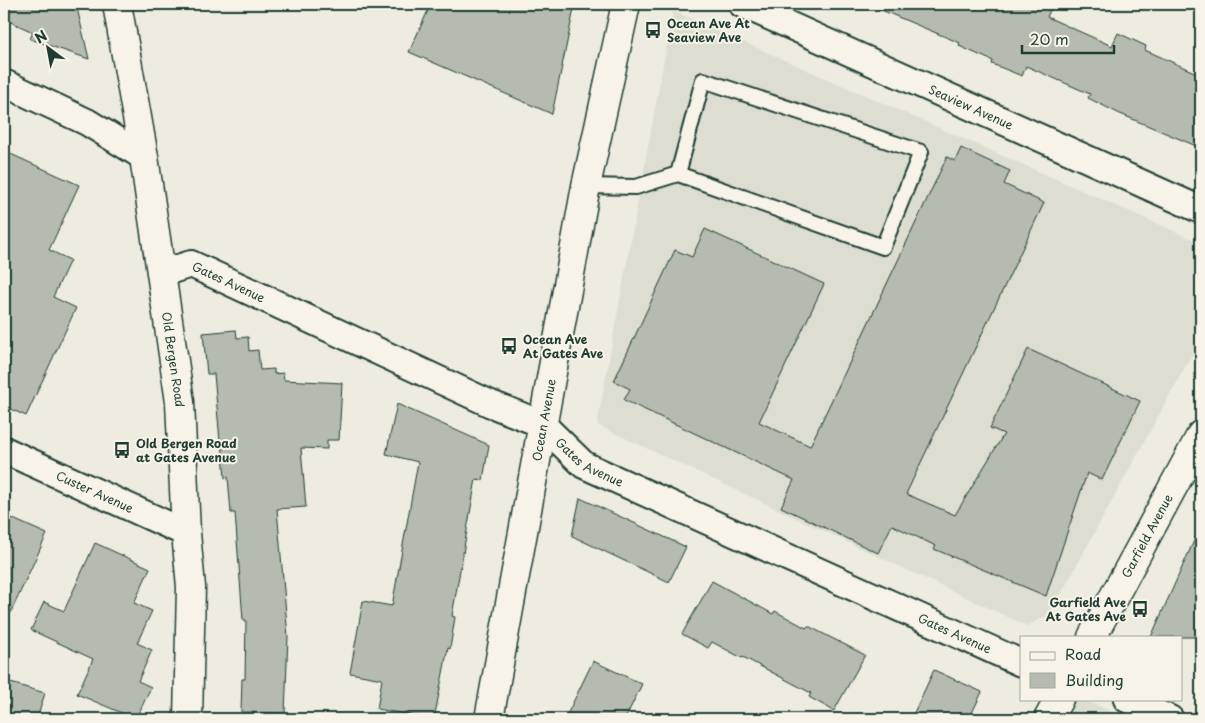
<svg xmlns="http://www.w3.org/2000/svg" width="1205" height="723" viewBox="0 0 1205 723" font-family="'Playpen Sans',sans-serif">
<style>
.built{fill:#ddddd2}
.building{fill:#b5bbb0;stroke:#1f3d34}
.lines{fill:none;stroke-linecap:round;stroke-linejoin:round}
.service-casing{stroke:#1f3d34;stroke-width:18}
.minor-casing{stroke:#1f3d34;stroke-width:30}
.tertiary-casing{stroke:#1f3d34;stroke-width:31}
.secondary-casing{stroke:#1f3d34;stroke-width:31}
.service{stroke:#f7f3e8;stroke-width:14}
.minor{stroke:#f7f3e8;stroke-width:26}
.tertiary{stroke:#f7f3e8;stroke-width:28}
.secondary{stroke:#f7f3e8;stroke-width:28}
.labels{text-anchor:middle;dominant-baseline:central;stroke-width:4;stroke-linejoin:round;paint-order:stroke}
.poi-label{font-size:12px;font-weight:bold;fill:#1f3d34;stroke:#f7f3e8;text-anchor:start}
.street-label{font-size:12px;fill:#1f3d34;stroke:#f7f3e8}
</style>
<rect width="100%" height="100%" fill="#eeece1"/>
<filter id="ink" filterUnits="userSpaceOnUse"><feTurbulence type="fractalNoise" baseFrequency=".02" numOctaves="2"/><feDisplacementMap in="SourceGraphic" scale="10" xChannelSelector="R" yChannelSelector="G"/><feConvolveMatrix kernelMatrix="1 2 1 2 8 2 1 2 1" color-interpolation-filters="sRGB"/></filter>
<g filter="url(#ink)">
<g class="built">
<path d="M673 11 1201 243V338L1050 614 1027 626 597 425Z"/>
<path d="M1063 699H1083L1127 719H1052Z"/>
</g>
<g class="building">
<path d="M4 4H76L89 59 30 39 33 32 4 19Z"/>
<path d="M431 4H575L552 114 409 52Z"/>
<path d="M867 4H1053L1047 17 1112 46 1118 33 1146 46 1145 50 1201 75V148L1118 113 1088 98 1090 94 1026 66 1022 76 992 64 993 61 959 46 960 43Z"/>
<path d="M961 148 1010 171 1004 184 1044 203 906 494 955 515 1004 434 990 428 1028 349 1140 401 1102 480 1087 473 1046 596 934 549 936 546 892 525 878 553 781 507 794 480 624 400 630 389 614 381 675 250 692 257 705 229 824 284 759 422 810 446 947 157 955 161Z"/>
<path d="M4 151 79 185 49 250 70 260 53 297 76 308 26 416 4 406Z"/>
<path d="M236 330 237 338 248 337 249 351 258 350 260 370 274 369V374L283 373 284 380 342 383 339 440H327V449L301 448 306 507 277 509 288 637 285 713 241 712 242 679H245L246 620H243L235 513H231L228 477 225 478 222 441H220L214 374H207L203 333Z"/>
<path d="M397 404 489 445 483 480 476 479 452 616 455 617 450 649 448 648 434 719 377 709 382 679 350 673 363 601 392 606 418 462 386 454Z"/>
<path d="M580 498 686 547 669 582 572 536Z"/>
<path d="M4 515 47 534 4 627Z"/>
<path d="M1201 525V637H1151Z"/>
<path d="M95 543 150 568 134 603 152 611 137 643 152 650 138 681 151 687 136 719 77 694 93 659 31 630 44 602 64 611Z"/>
<path d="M712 581 773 614 775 611 806 628 808 626 865 655 834 711 809 697 811 693 743 657 742 658 712 642 708 648 682 634Z"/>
<path d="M593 661 642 684 625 719H565Z"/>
<path d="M934 670 982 692 969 719H911Z"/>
<path d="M4 681 45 693 37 719H4Z"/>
</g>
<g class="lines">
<g class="service-casing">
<path id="service" d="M586 186 636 187 678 174 883 247 921 152 703 80 678 174"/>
</g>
<g class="minor-casing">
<g id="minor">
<path id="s1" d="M742 4 1201 210"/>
<path d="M4 83 87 122 144 157"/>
<path id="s2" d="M162 273 191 264 491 404 542 424 584 465 1021 663"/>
<path id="s3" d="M4 450 186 533"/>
<path d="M1127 699 1170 719"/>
</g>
</g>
<g class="tertiary-casing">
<g id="tertiary">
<path id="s4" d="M489 719 586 186 626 4"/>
</g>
</g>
<g class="secondary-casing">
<g id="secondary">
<path id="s5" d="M117 4 144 157 180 402 186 533 191 587 188 719"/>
<path id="s6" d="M1092 637 1201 435"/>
<path d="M1048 719 1059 699"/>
</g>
</g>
<use href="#service" class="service"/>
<use href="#minor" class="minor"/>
<use href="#tertiary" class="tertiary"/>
<use href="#secondary" class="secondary"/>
</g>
</g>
<defs>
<g id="bus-bare" transform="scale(1.35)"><path d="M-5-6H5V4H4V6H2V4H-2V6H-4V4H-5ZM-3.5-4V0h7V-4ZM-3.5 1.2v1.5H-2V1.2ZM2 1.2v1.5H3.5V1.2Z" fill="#1f3d34" stroke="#f7f3e8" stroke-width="2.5" paint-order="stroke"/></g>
</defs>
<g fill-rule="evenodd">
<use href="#bus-bare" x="653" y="30"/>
<use href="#bus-bare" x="509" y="346"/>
<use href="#bus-bare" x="122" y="450"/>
<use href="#bus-bare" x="1140" y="609"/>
</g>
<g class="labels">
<g class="poi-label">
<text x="667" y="23">Ocean Ave At<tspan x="667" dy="14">Seaview Ave</tspan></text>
<text x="523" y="339">Ocean Ave<tspan x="523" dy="14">At Gates Ave</tspan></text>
<text x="136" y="443">Old Bergen Road<tspan x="136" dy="14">at Gates Avenue</tspan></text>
<text x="1126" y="602" text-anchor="end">Garfield Ave<tspan x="1126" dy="14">At Gates Ave</tspan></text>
</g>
<g class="street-label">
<text stroke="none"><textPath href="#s1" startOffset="251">Seaview Avenue</textPath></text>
<text stroke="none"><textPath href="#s2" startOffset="72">Gates Avenue</textPath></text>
<text stroke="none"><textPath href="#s5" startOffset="360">Old Bergen Road</textPath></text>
<text stroke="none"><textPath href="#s4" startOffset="304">Ocean Avenue</textPath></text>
<text stroke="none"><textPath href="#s2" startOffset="478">Gates Avenue</textPath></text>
<text stroke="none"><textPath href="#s3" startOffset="100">Custer Avenue</textPath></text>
<text stroke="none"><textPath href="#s6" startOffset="115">Garfield Avenue</textPath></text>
<text stroke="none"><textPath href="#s2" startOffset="882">Gates Avenue</textPath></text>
</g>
</g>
<rect width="1205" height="723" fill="none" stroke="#f7f3e8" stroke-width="20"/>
<rect x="10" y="10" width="1185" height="703" fill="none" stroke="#1f3d34" stroke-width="2" filter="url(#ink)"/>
<rect x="1020" y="636" width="162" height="65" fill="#f7f3e8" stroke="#a1aaa0"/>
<rect x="1030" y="652" width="25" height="8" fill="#f7f3e8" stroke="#a1aaa0"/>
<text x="1065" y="660" font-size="15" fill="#1f3d34">Road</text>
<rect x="1030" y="673" width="25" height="15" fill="#b5bbb0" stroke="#a1aaa0"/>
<text x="1065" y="686" font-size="15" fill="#1f3d34">Building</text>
<g transform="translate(48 48) rotate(328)" stroke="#f7f3e8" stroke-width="4" paint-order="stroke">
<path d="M0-4L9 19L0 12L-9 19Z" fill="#1f3d34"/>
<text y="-8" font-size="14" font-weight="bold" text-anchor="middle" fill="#1f3d34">N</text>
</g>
<path d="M1022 45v8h92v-8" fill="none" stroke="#1f3d34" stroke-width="2.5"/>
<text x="1030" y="45" font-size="15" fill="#1f3d34" stroke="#f7f3e8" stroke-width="4" paint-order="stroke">20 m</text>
</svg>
